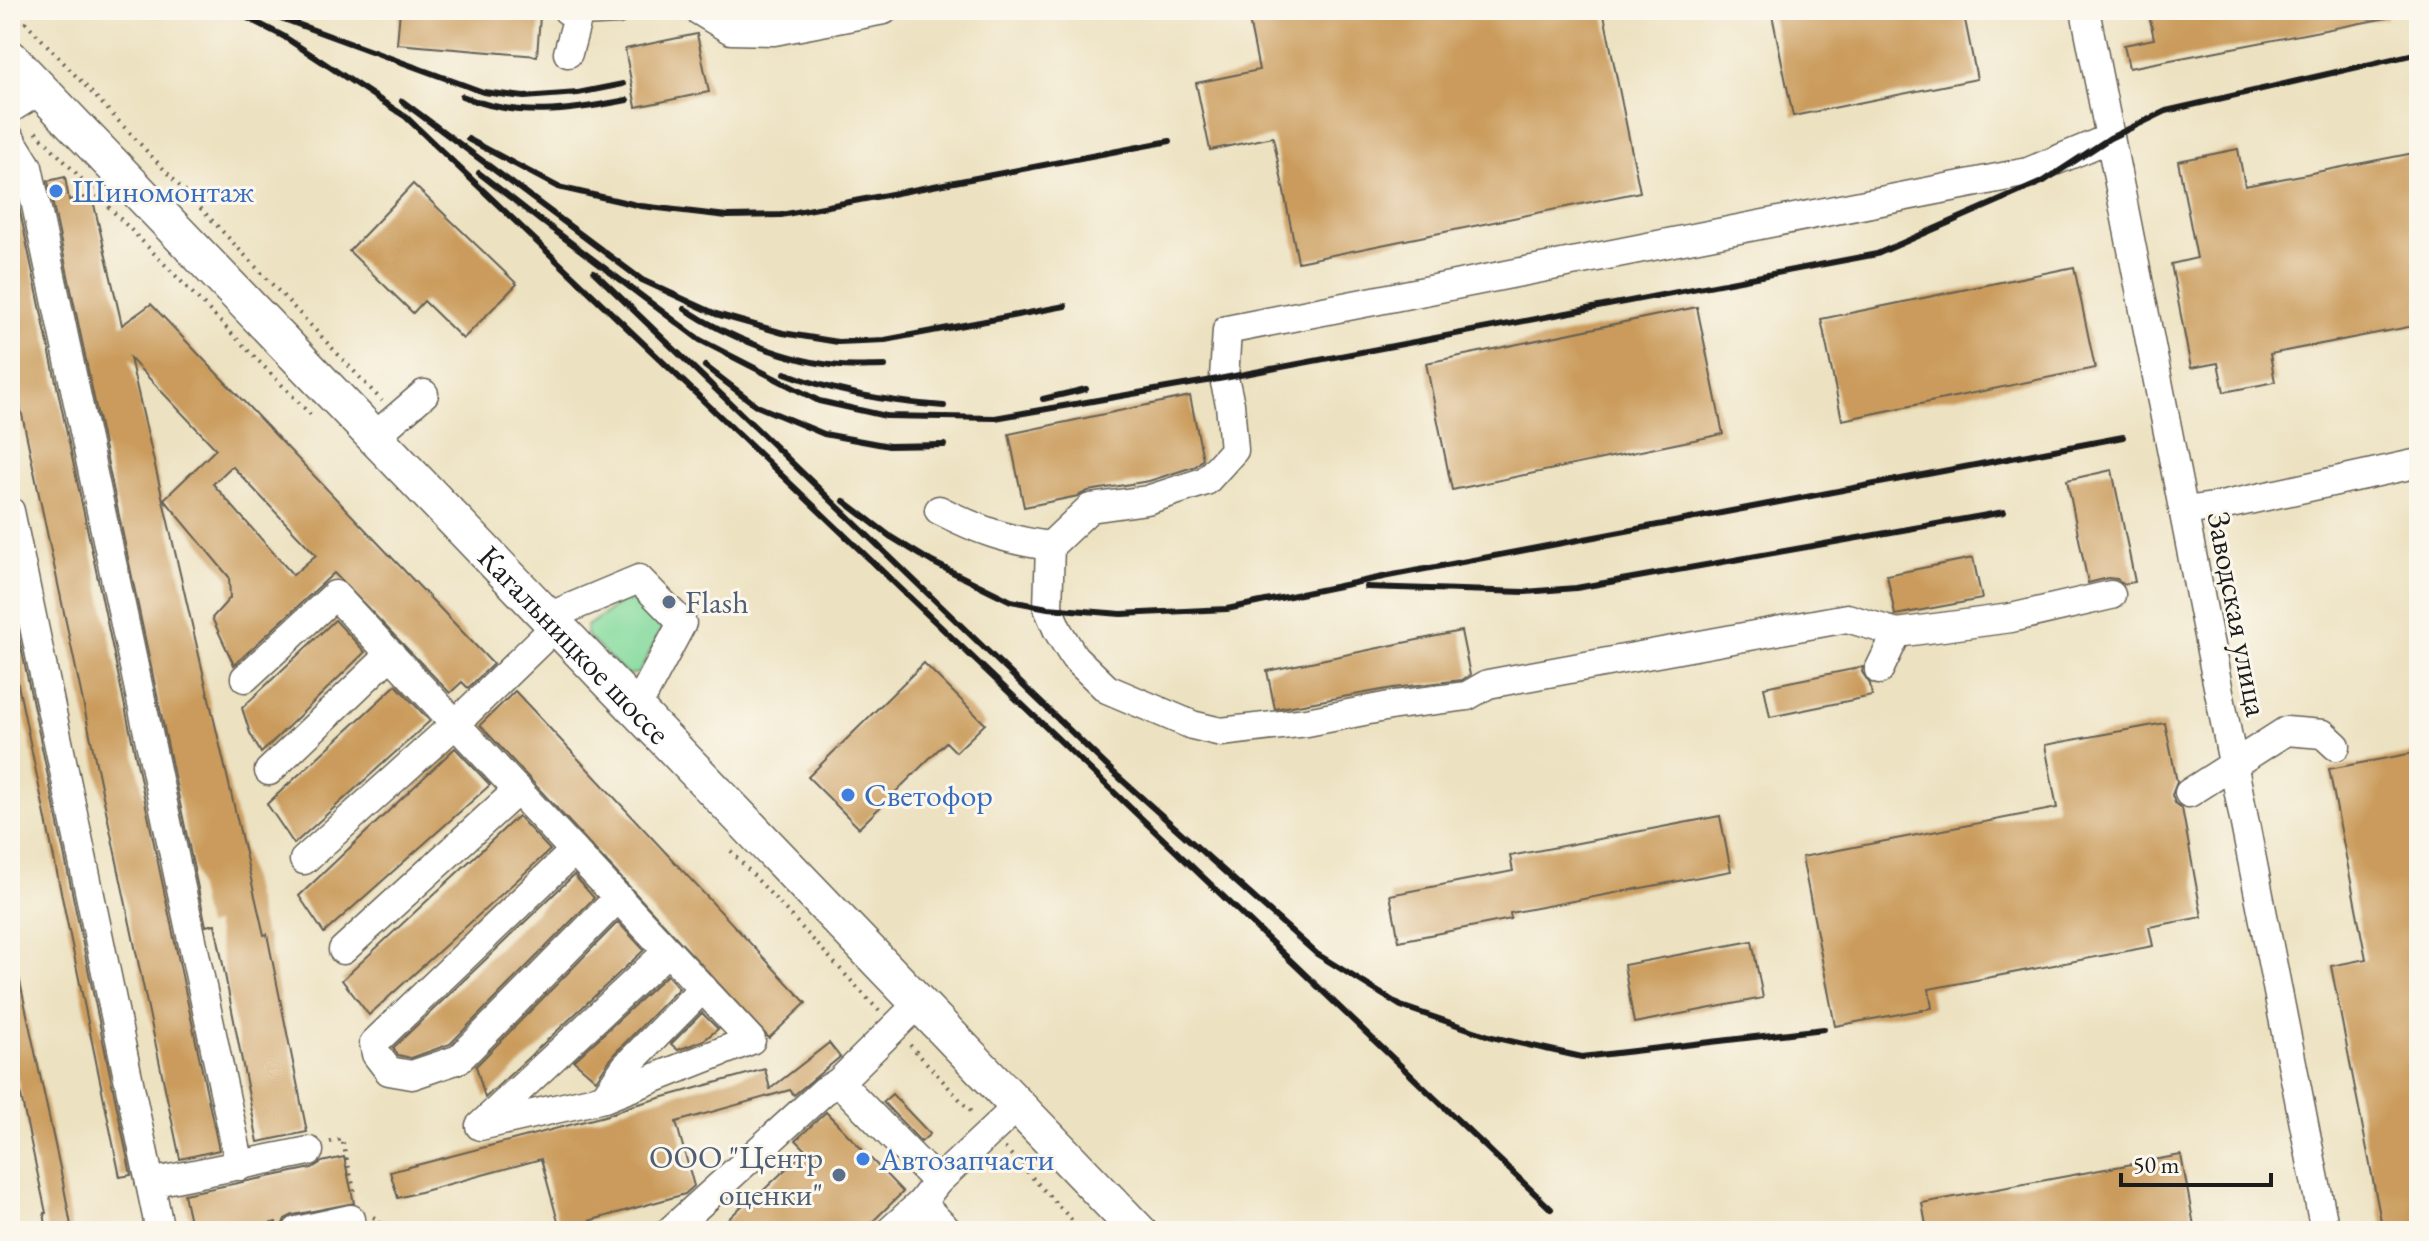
<svg xmlns="http://www.w3.org/2000/svg" width="2429" height="1241" viewBox="0 0 2429 1241" font-family="'EB Garamond',serif">
<style>
.green{fill:#84da9d;stroke:#507b5c;stroke-width:2}
.building{fill:#ca9b5b;fill-rule:evenodd}
.lines{fill:none;stroke-linecap:round;stroke-linejoin:round}
.minor-casing{stroke:#656155;stroke-width:31}
.major-casing{stroke:#656155;stroke-width:39}
.path{stroke:#656155;stroke-width:4;stroke-dasharray:2 6;stroke-linecap:butt}
.minor{stroke:#fff;stroke-width:28}
.major{stroke:#fff;stroke-width:36}
.rail{stroke:#1c1c1c;stroke-width:6}
.shop-dot{fill:#3f7fe0;stroke:#fbf7ec;stroke-width:3}
.service-dot{fill:#5c6f8a;stroke:#fbf7ec;stroke-width:3}
.labels{text-anchor:middle;dominant-baseline:central;stroke-width:6;stroke-linejoin:round;paint-order:stroke}
.shop-label{font-size:32px;fill:#366cbe;stroke:#fbf7ec;text-anchor:start}
.service-label{font-size:32px;fill:#4e5e75;stroke:#fbf7ec;text-anchor:start}
.street-label{font-size:32px;fill:#1c1c1c;stroke:#fbf7ec}
</style>
<rect width="100%" height="100%" fill="#fbf7ec"/>
<filter id="ink" filterUnits="userSpaceOnUse"><feTurbulence type="fractalNoise" baseFrequency=".0125" numOctaves="2"/><feDisplacementMap in="SourceGraphic" scale="16" xChannelSelector="R" yChannelSelector="G"/><feConvolveMatrix kernelMatrix="1 2 1 2 8 2 1 2 1" color-interpolation-filters="sRGB"/></filter>
<filter id="wash" filterUnits="userSpaceOnUse"><feTurbulence type="fractalNoise" baseFrequency=".006" numOctaves="4" result="noise"/><feDisplacementMap in="SourceGraphic" scale="32" xChannelSelector="R" yChannelSelector="G"/><feGaussianBlur stdDeviation="1.8" result="paint"/><feColorMatrix in="noise" values="0 0 0 0 0 0 0 0 0 0 0 0 0 0 0 0 0 1.4 0 .05"/><feComposite in="paint" operator="in"/></filter>
<g filter="url(#wash)">
<rect width="100%" height="100%" fill="#ece1c0"/>
<path class="green" d="M629 597 662 628 639 673 627 675 586 635 587 626Z"/>
<g id="blocks">
<g class="building">
<path d="M400 10H466L540 16 537 56 397 44Z"/>
<path d="M1247 10H1603L1640 192 1298 262 1273 137 1210 150 1196 83 1259 70Z"/>
<path d="M1771 10H1963L1977 79 1793 116Z"/>
<path d="M2148 10H2386L2387 18 2129 68 2124 45 2154 39Z"/>
<path d="M697 34 709 92 636 107 625 49Z"/>
<path d="M2238 149 2245 186 2419 152V325L2270 354 2275 382 2224 392 2218 363 2191 368 2171 264 2197 258 2178 161Z"/>
<path d="M65 177 69 200 92 196 122 325 151 304 493 664 468 688 462 682 450 693 334 573 234 665 212 618 230 598 229 577 164 499 216 449 130 358 264 935 267 934 307 1132 258 1142 215 924 206 926 48 181ZM232 466 316 555 293 575 213 484Z"/>
<path d="M413 184 517 284 463 339 424 301 413 313 349 251Z"/>
<path d="M16 193 219 1150 180 1159 10 358V194Z"/>
<path d="M2074 267 2095 368 1842 420 1821 319Z"/>
<path d="M1697 307 1723 434 1452 490 1426 363Z"/>
<path d="M1190 396 1203 459 1196 466 1149 481 1088 491 1078 496 1024 507 1009 434Z"/>
<path d="M2112 470 2135 582 2124 584 2117 579 2108 578 2088 583 2067 480Z"/>
<path d="M1973 558 1982 599 1895 615 1887 575Z"/>
<path d="M10 594 131 1175 120 1177 10 646Z"/>
<path d="M335 620 365 652 261 753 250 733 242 708Z"/>
<path d="M1461 631 1470 675 1462 680 1393 688 1275 709 1267 671Z"/>
<path d="M924 663 985 724 956 752 946 742 859 828 808 777Z"/>
<path d="M1863 667 1862 672 1870 684 1872 696 1770 717 1764 687Z"/>
<path d="M396 685 430 721 294 844 267 804Z"/>
<path d="M515 691 806 1003 769 1038 480 725Z"/>
<path d="M2165 723 2177 782 2172 795 2175 803 2182 808 2202 917 2149 927 2153 946 1929 989 1932 1008 1835 1026 1802 857 2057 808 2045 745Z"/>
<path d="M455 748 490 785 324 933 299 896Z"/>
<path d="M2419 752V1231H2383L2331 966 2366 959 2329 769Z"/>
<path d="M518 816 550 850 369 1015 342 980Z"/>
<path d="M1720 816 1731 871 1510 913 1511 919 1399 941 1390 895 1513 871 1510 856Z"/>
<path d="M574 875 594 898 450 1044 411 1058 398 1055 393 1048Z"/>
<path d="M618 922 644 950 485 1098 476 1066Z"/>
<path d="M1752 941 1763 998 1634 1023 1624 965Z"/>
<path d="M17 968 63 1182 72 1231H47L44 1213H46L10 1045V969Z"/>
<path d="M667 975 679 988 614 1054 596 1080 574 1061Z"/>
<path d="M702 1013 718 1029 704 1040 678 1050 671 1044Z"/>
<path d="M829 1043 840 1057 794 1095 790 1090 676 1122 694 1186 685 1194 560 1229 541 1159 398 1198 390 1172 608 1115 631 1106 765 1069 770 1089Z"/>
<path d="M892 1094 930 1134 921 1142 883 1102Z"/>
<path d="M826 1112 903 1192 863 1231H716L747 1201 749 1204 806 1150 796 1140Z"/>
<path d="M2181 1155 2195 1231H1927L1922 1203Z"/>
<path d="M344 1157 354 1203 293 1215 285 1219 280 1231H277L276 1222 239 1231H192L184 1194 312 1168 322 1162Z"/>
</g>
</g>
</g>
<g filter="url(#ink)">
<use href="#blocks" fill-opacity="0" stroke="#656155" stroke-width="2"/>
<g class="lines">
<g class="minor-casing">
<g id="minor">
<path d="M567 10 579 12 568 53"/>
<path d="M698 10 731 30 774 31 884 10"/>
<path d="M2085 10 2325 1231"/>
<path d="M579 12 617 10"/>
<path d="M10 109 40 90"/>
<path d="M10 138 28 167 240 1166"/>
<path d="M374 437 424 394"/>
<path d="M939 510C978 530 1006 540 1050 546L1048 608 1058 631 1074 657 1107 689 1192 725 1221 732 1307 722 1395 705 1467 696 1488 684 1847 618 1897 633 1879 670"/>
<path d="M10 511 160 1231"/>
<path d="M2184 511 2221 506 2419 463"/>
<path d="M1050 546 1090 508 1147 500 1206 481 1234 450 1230 404 1224 378 1227 330 2028 172 2110 138"/>
<path d="M548 617 639 579 682 623 636 709"/>
<path d="M1897 633 2011 618 2111 595"/>
<path d="M245 678 335 595 751 1040 604 1098 480 1126 668 951"/>
<path d="M269 771 391 654"/>
<path d="M2189 793 2286 731 2323 734 2336 746"/>
<path d="M574 851 374 1043 376 1054 389 1071 412 1075 459 1059 610 906 620 899"/>
<path d="M304 860 455 724 556 626"/>
<path d="M343 950 518 790"/>
<path d="M919 1003 839 1082 937 1182 1018 1106"/>
<path d="M604 1098 626 1066 703 988"/>
<path d="M150 1183 309 1151"/>
<path d="M921 1203 948 1231"/>
<path d="M297 1231 351 1219"/>
<path d="M670 1231 824 1091 839 1082"/>
<path d="M890 1231 921 1203 937 1182"/>
</g>
</g>
<g class="major-casing">
<g id="major">
<path id="s1" d="M10 58 1138 1231"/>
</g>
</g>
<g class="path">
<path d="M14 10 382 401"/>
<path d="M36 132 311 415"/>
<path d="M731 851 880 1012"/>
<path d="M910 1045 974 1115"/>
<path d="M330 1142 342 1139 356 1197"/>
<path d="M1005 1148 1082 1231"/>
<path d="M373 1217 379 1220 382 1231"/>
</g>
<use href="#minor" class="minor"/>
<use href="#major" class="major"/>
<g class="rail">
<path d="M232 10 283 36 406 117 1551 1209"/>
<path d="M259 10 483 92 524 97 578 93 623 84"/>
<path d="M462 96C516 119 571 111 627 100"/>
<path d="M402 101 642 280 716 314 783 333 838 342 885 340 1065 306"/>
<path d="M468 139 558 187 641 206 727 216 781 215 1170 141"/>
<path d="M479 173 542 222"/>
<path d="M534 215 700 340 819 401 886 416 995 418 1224 378 1877 254 2044 181 2110 138 2166 111 2419 53"/>
<path d="M594 272 1113 772 1317 954 1401 1006 1492 1037 1582 1057 1824 1029"/>
<path d="M685 309C727 337 790 362 841 366 855 367 870 366 885 366"/>
<path d="M705 366 757 406 824 434 889 446 944 445"/>
<path d="M785 373C837 393 888 402 944 406"/>
<path d="M1043 399 1086 389"/>
<path d="M844 501 891 537 932 562 1011 601 1048 608 1121 614 1227 609 1388 576 2123 437"/>
<path d="M1366 587 1525 592 1576 588 2004 512"/>
</g>
</g>
</g>
<g class="shop-dot">
<circle cx="56" cy="191" r="8"/>
<circle cx="848" cy="795" r="8"/>
<circle cx="863" cy="1159" r="8"/>
</g>
<g class="service-dot">
<circle cx="669" cy="602" r="8"/>
<circle cx="839" cy="1175" r="8"/>
</g>
<g class="labels">
<g class="shop-label">
<text x="72" y="191">Шиномонтаж</text>
<text x="864" y="795">Светофор</text>
<text x="879" y="1159">Автозапчасти</text>
</g>
<g class="service-label">
<text x="685" y="602">Flash</text>
<text x="823" y="1157" text-anchor="end">ООО "Центр<tspan x="823" dy="37">оценки"</tspan></text>
</g>
<g class="street-label">
<text transform="translate(2238 614) rotate(79)">Заводская улица</text>
<text stroke="none"><textPath href="#s1" startOffset="814">Кагальницкое шоссе</textPath></text>
</g>
</g>
<rect width="2429" height="1241" fill="none" stroke="#fbf7ec" stroke-width="40"/>
<path d="M2121 1173v12h150v-12" fill="none" stroke="#1c1c1c" stroke-width="4"/>
<text x="2133" y="1173" font-size="24" fill="#1c1c1c" stroke="#fbf7ec" stroke-width="6" paint-order="stroke">50 m</text>
</svg>
